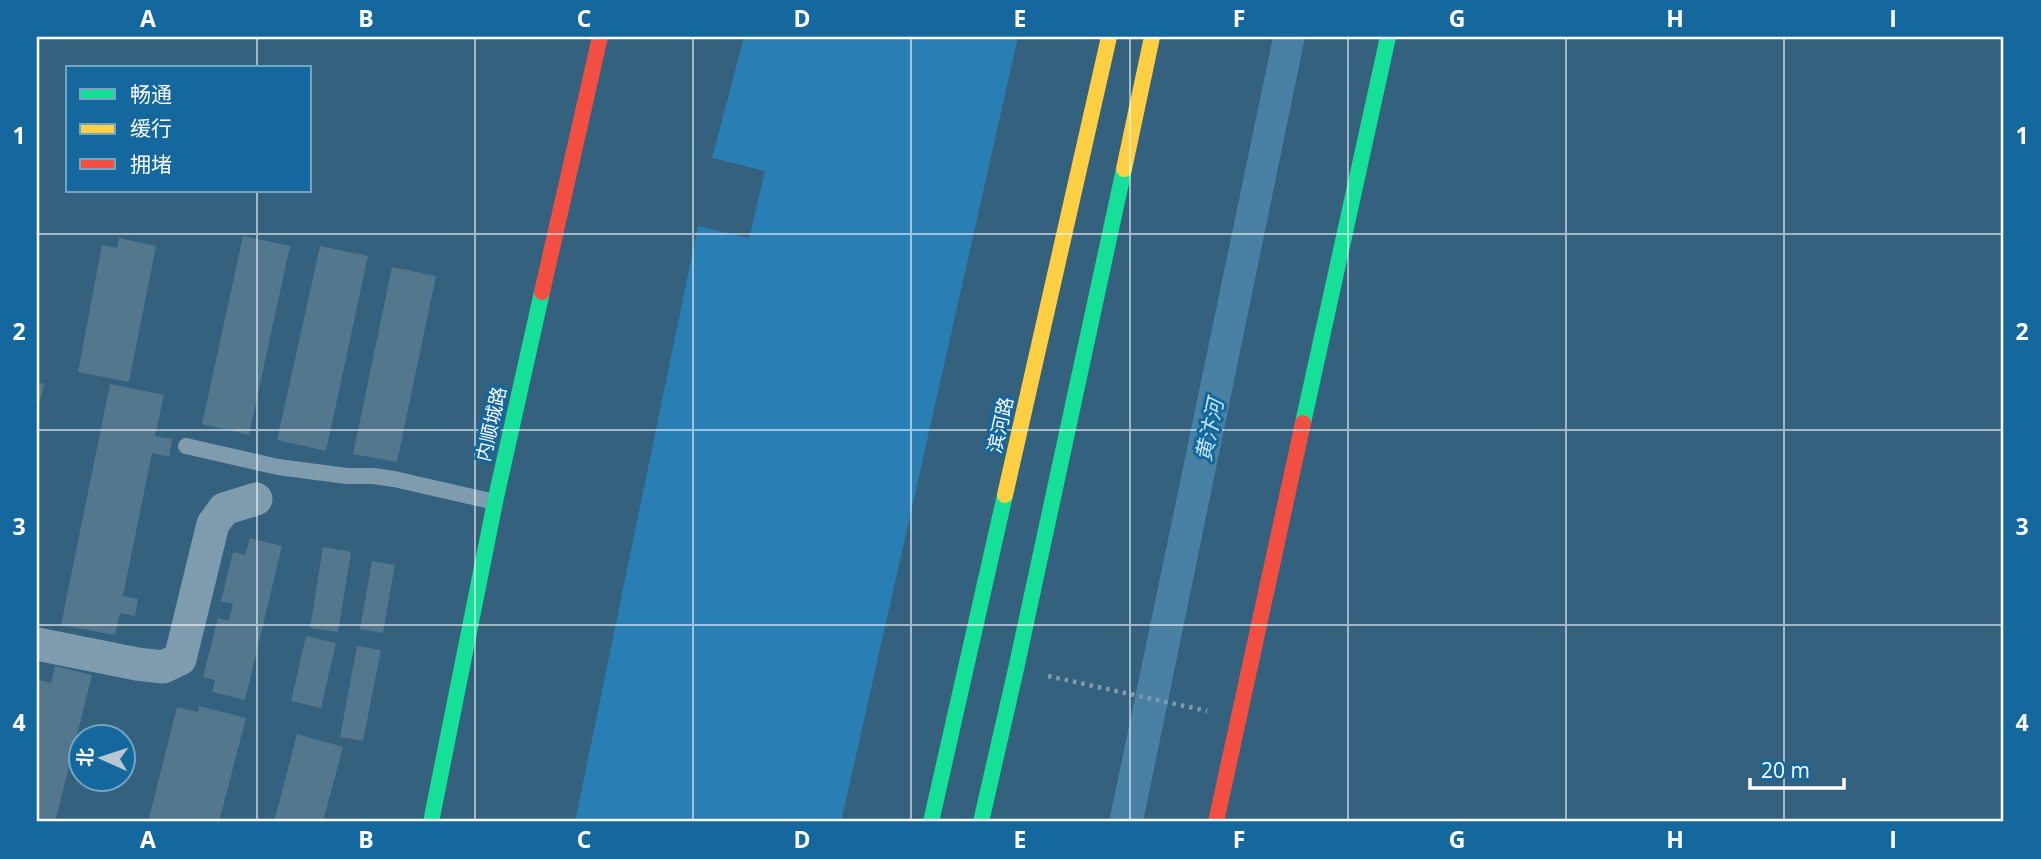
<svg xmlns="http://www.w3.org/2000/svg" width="2041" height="859" viewBox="0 0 2041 859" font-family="'Open Sans','Noto Sans SC',sans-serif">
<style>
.green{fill:#297fb3}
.water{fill:#4881a4}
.building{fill:#53778d}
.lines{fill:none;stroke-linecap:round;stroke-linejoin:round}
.path{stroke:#7f9caf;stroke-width:4.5;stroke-dasharray:3.5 5;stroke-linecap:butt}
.lane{stroke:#7f9caf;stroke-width:16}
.street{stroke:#7f9caf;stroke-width:33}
.fast{stroke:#16e098;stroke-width:16}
.slow{stroke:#ffcf43;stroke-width:16}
.jam{stroke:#f24e42;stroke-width:16}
.grid{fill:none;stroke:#fff;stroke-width:2;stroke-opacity:0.55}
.labels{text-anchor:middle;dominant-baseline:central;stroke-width:6;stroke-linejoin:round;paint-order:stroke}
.street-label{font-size:19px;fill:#fff;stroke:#14689d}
.water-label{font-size:21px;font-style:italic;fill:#c1e6fb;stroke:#14689d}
.neatline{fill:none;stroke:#fff;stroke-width:2.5}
.grid-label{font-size:23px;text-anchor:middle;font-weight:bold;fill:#fff}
</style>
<rect width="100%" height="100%" fill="#34617e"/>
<path class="green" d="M744 37H1018L841 822H575L698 226 749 238 765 171 712 158Z"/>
<path class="water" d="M1273 37H1305L1143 822H1109Z"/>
<g class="building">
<path d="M243 236 290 246 249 435 202 424Z"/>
<path d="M119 238 156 246 129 382 78 372 102 245 117 248Z"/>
<path d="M320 246 368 256 326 451 277 440Z"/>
<path d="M392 267 436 276 397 462 353 454Z"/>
<path d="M37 382 44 384 38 410H37Z"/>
<path d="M110 384 164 395 155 436 172 439 169 457 152 453 123 596 138 599 135 616 120 613 115 635 61 625Z"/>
<path d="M250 538 282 546 245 700 212 692 215 680 203 677 218 618 229 621 233 604 221 601 233 552 245 555Z"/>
<path d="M323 547 351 552 338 632 310 628Z"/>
<path d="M372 561 395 565 383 633 360 629Z"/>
<path d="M306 636 336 643 321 708 291 701Z"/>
<path d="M357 646 381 650 363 741 340 737Z"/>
<path d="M55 666 92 675 55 822H37V741L39 733 37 732V685L38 680 51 683Z"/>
<path d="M199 706 246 718 219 822H148L177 707 198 712Z"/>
<path d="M297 734 343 747 323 822H274Z"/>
</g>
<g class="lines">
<path class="path" d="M1048 676 1207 711"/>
<path class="lane" d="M186 446 278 467 347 476H373L394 479 495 502"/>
<path class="street" d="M37 644 137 664 163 667 180 659 213 524 224 509 256 499"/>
<g class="fast">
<path d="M1303 423 1388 37"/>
<path d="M431 822 495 502 542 292"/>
<path d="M931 822 1005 495"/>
<path d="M981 822 1016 669 1124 169"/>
</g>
<g class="slow">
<path d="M1124 169 1152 37"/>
<path d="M1005 495 1109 37"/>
</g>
<g class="jam">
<path d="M542 292 600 37"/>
<path d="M1216 822 1303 423"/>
</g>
</g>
<path class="grid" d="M257 37V68M475 37V822M693 37V822M911 37V822M1130 37V822M1348 37V822M1566 37V822M1784 37V822M257 191V822M37 234H2004M37 430H2004M37 625H2004"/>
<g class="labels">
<g class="street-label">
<text transform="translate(491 424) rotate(-77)">内顺城路</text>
<text transform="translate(1000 425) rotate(-77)">滨河路</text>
</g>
<g class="water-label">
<text transform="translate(1209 430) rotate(-78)">黄汴河</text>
</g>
</g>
<rect width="2041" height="859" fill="none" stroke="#14689d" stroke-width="77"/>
<rect x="66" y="66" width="245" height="126" fill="#14689d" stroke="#72a4c4" stroke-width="2"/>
<rect x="80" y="89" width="35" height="10" fill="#16e098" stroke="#72a4c4" stroke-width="2"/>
<text x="130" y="102" font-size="21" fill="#ffffff">畅通</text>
<rect x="80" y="124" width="35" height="10" fill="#ffcf43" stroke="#72a4c4" stroke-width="2"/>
<text x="130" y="136" font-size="21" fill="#ffffff">缓行</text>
<rect x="80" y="159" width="35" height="10" fill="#f24e42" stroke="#72a4c4" stroke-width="2"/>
<text x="130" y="172" font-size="21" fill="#ffffff">拥堵</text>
<g transform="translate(102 758) rotate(273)"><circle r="33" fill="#14689d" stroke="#72a4c4" stroke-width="2"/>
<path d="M0-5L12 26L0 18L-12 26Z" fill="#b8c8d2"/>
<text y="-10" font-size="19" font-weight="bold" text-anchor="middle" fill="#ffffff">北</text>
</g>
<path d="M1750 778v10h94v-10" fill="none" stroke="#ffffff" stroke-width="3.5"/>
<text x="1761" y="778" font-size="21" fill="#ffffff" stroke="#14689d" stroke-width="5" paint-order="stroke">20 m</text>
<rect x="38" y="38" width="1964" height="782" class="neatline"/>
<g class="grid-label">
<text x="148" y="27">A</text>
<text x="366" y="27">B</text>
<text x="584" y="27">C</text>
<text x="802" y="27">D</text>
<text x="1020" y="27">E</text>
<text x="1239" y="27">F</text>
<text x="1457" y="27">G</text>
<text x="1675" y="27">H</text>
<text x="1893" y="27">I</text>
<text x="19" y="144">1</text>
<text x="2022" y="144">1</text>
<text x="19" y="340">2</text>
<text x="2022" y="340">2</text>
<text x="19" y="535">3</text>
<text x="2022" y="535">3</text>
<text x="19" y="731">4</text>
<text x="2022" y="731">4</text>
<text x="148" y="848">A</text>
<text x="366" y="848">B</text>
<text x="584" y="848">C</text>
<text x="802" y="848">D</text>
<text x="1020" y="848">E</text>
<text x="1239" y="848">F</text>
<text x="1457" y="848">G</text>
<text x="1675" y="848">H</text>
<text x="1893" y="848">I</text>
</g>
</svg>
